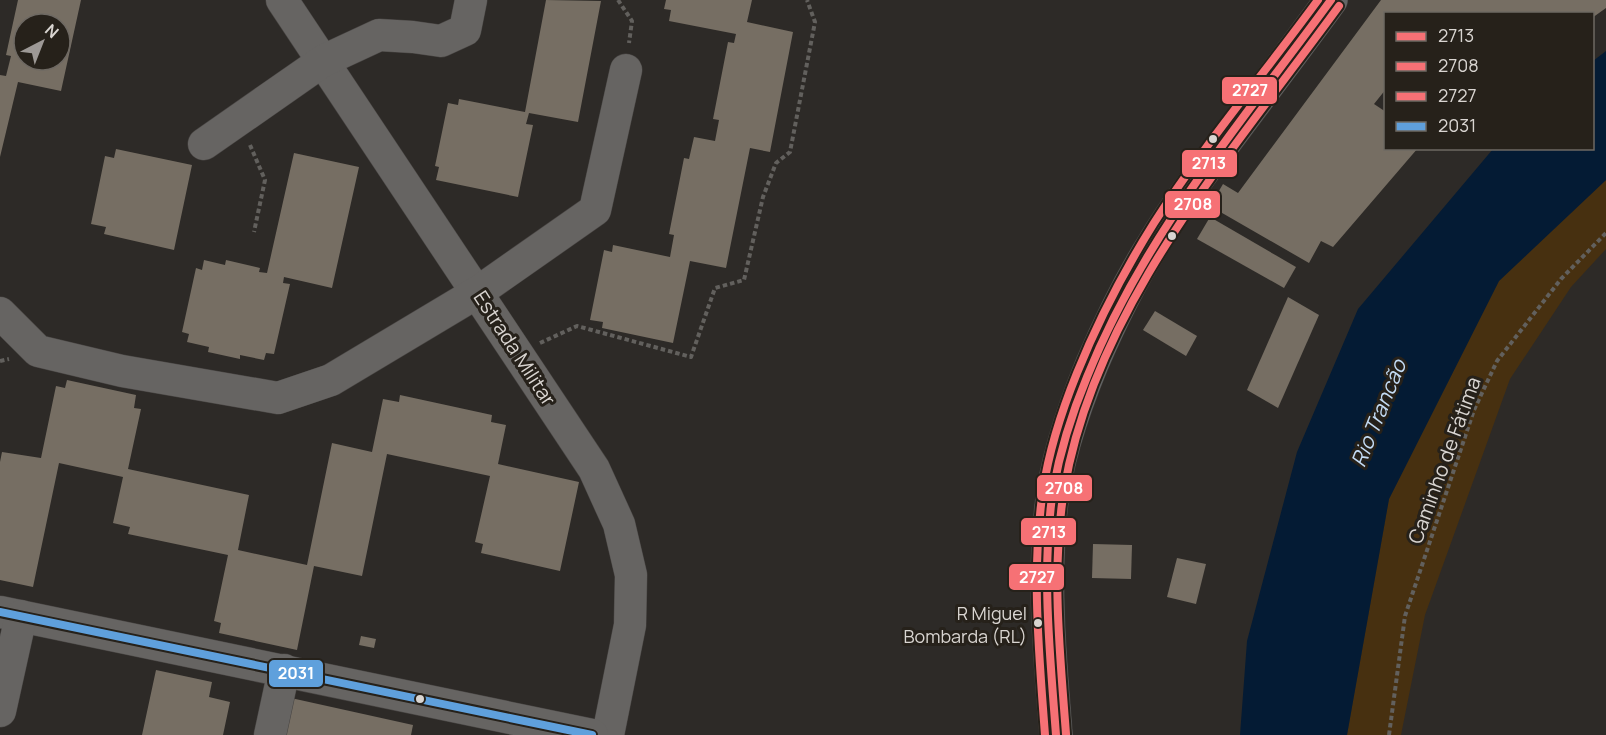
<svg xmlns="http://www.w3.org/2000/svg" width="1606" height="735" viewBox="0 0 1606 735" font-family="Manrope,sans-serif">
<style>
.green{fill:#473010}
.water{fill:#041b34}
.building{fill:#766e63;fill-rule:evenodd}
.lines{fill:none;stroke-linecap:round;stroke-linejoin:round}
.minor-casing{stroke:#484543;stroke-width:33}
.major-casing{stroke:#484543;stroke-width:34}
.path{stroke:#62605d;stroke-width:4;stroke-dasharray:4.5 3;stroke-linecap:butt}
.minor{stroke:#666462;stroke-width:32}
.major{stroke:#646666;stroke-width:33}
.bus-1-casing{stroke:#26211a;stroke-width:12}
.bus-2-casing{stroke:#26211a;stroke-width:12}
.bus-3-casing{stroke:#26211a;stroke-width:12}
.bus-4-casing{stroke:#26211a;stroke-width:12}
.bus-1{stroke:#f67175;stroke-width:8}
.bus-2{stroke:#f67175;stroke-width:8}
.bus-3{stroke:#f67175;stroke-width:8}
.bus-4{stroke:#5fa0dc;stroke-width:8}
.bus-dot{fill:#d9d5d1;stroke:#26211a;stroke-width:2}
.labels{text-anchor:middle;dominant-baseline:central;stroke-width:6;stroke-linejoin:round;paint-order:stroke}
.bus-label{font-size:18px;fill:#d9d5d1;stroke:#26211a;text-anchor:end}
.street-label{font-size:20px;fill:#d9d5d1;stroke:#26211a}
.water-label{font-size:21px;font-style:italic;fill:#c3dbf4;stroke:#26211a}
.line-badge{stroke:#26211a;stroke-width:2}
.badge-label{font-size:16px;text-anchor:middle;font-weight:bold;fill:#fff}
</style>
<rect width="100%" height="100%" fill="#2d2a27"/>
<path class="green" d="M1606 180V249L1571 287 1510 379 1425 615 1401 735H1347L1389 499 1499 281Z"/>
<path class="water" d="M1606 51V180L1499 281 1389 499 1347 735H1240L1247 641 1297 452 1358 309 1493 149 1592 148 1593 61Z"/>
<g class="building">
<path d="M18 0H81L61 91 18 82 0 157V75L6 76 11 56 6 55ZM24 24H60V60H24Z"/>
<path d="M546 0 601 1 578 122 529 113 526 124 533 125 518 197 436 180 439 167 435 166 448 103 458 105 459 99 525 112Z"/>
<path d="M666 0H752L747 22 793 32 770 152 750 148 726 268 690 261 673 343 602 328 603 322 590 320 604 250 612 252 613 245 670 257 674 235 669 234 684 158 689 159 694 137 715 141 719 120 713 119 728 42 734 43 736 34 669 21 671 10 664 9Z"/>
<path d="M1381 0H1606V8L1592 18V14H1386V89L1374 104 1386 112V148H1418L1333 247 1321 241 1309 263 1210 206 1223 184 1238 193Z"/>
<path d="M116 149 192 165 174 250 104 234 106 227 91 224 105 156 114 158Z"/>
<path d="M294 153 359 167 332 288 284 277 283 283 290 284 274 354 266 353 264 360 240 355V359L208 352 209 347 187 342 189 334 182 332 196 268 202 270 204 260 225 265 226 260 260 268 259 272 267 273Z"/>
<path d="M1210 217 1296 267 1284 288 1197 239Z"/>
<path d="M1288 297 1319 315 1278 408 1247 390Z"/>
<path d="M1155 311 1197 336 1186 356 1143 330Z"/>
<path d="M67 380 136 395 134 408 141 409 128 469 249 495 238 550 307 565 332 443 372 452 383 399 399 402 400 395 492 415 491 422 506 425 498 464 579 482 560 571 481 553 483 544 475 542 490 476 387 454 362 576 314 566 297 650 219 633 221 623 214 621 228 555 128 534 130 527 113 523 123 477 59 463 33 587 0 580V462L2 452 41 458 56 386 65 388Z"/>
<path d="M1093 544 1132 545 1131 579 1092 578Z"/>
<path d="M1177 558 1206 564 1196 604 1167 597Z"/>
<path d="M361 636 376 639 374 648 359 645Z"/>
<path d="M156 670 212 682 209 697 230 702 223 735H142Z"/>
<path d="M291 698 413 725 411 735H283Z"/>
</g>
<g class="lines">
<g class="minor-casing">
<g id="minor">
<path d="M282 0 594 469 619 524 631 575 630 625 608 735"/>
<path d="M204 144 323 61 379 35 413 37 441 41 465 30 471 0"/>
<path d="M0 313 38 351 122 371 278 398 331 380 478 292 595 210 626 70"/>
<path d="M0 612 592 735"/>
<path d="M0 711 21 616"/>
<path d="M270 735 284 670"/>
</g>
</g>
<g class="major-casing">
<path id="major" d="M1056 735C1050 659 1043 584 1051 508 1056 459 1073 410 1092 364 1110 322 1130 281 1154 243 1175 208 1200 175 1225 142 1260 95 1296 48 1331 0"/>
</g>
<g class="path">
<path d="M618 0 632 21 629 43"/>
<path d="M250 145 265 180 254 232"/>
<path d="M540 343 577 326 691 357 715 288 744 280 763 197 776 163 790 152 815 22 807 0"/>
<path d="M0 361 9 359"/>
<path d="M1389 735 1405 616 1474 410 1497 361 1561 279 1606 233"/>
</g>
<use href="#minor" class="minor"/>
<use href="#major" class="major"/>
<g class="bus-1-casing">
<path id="bus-1" d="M1056 735C1050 654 1041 571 1053 490 1060 451 1072 413 1087 377 1145 233 1241 123 1331 0"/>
</g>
<g class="bus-2-casing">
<path id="bus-2" d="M1066 734C1060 654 1051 570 1064 490 1095 305 1232 153 1339 6"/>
</g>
<g class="bus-3-casing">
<path id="bus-3" d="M1045 735C1039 654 1031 571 1043 490 1049 450 1062 410 1077 373 1098 321 1124 271 1154 223 1203 146 1264 74 1318 0"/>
</g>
<g class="bus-4-casing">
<path id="bus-4" d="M0 612 592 735"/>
</g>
<use href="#bus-1" class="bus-1"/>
<use href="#bus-2" class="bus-2"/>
<use href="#bus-3" class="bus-3"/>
<use href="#bus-4" class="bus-4"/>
</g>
<g class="bus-dot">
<circle cx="1213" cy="139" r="5"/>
<circle cx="1172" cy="236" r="5"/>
<circle cx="1038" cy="623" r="5"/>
<circle cx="420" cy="699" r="5"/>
</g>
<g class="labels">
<g class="bus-label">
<text x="1027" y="613">R Miguel<tspan x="1027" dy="23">Bombarda (RL)</tspan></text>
</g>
<g class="street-label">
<text transform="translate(515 348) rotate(57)">Estrada Militar</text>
<text transform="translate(1444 460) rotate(-70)">Caminho de Fátima</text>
</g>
<g class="water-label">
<text transform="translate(1378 413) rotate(-68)">Rio Trancão</text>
</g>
</g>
<g class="line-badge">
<rect x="1221" y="76" width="57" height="29" rx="6" fill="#f67175"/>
<rect x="1181" y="149" width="57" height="29" rx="6" fill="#f67175"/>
<rect x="1164" y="190" width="57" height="29" rx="6" fill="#f67175"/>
<rect x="1036" y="474" width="57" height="28" rx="6" fill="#f67175"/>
<rect x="1020" y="517" width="57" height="29" rx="6" fill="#f67175"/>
<rect x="1008" y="563" width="57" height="28" rx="6" fill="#f67175"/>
<rect x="268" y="659" width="56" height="29" rx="6" fill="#5fa0dc"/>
</g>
<g class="badge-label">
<text x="1250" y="96">2727</text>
<text x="1209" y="169">2713</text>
<text x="1193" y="210">2708</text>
<text x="1064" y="494">2708</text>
<text x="1049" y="538">2713</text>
<text x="1037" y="583">2727</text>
<text x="296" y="679">2031</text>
</g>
<rect x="1384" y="12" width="210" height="138" fill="#26211a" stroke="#6e6963" stroke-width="1.5"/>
<rect x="1396" y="32" width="30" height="9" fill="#f67175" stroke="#6e6963" stroke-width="1.5"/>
<text x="1438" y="42" font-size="18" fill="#d9d5d1">2713</text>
<rect x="1396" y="62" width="30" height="9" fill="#f67175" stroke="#6e6963" stroke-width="1.5"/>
<text x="1438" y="72" font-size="18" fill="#d9d5d1">2708</text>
<rect x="1396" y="92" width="30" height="9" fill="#f67175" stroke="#6e6963" stroke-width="1.5"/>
<text x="1438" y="102" font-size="18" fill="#d9d5d1">2727</text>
<rect x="1396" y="122" width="30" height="9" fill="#5fa0dc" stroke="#6e6963" stroke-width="1.5"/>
<text x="1438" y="132" font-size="18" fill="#d9d5d1">2031</text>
<g transform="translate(42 42) rotate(42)"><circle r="28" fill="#26211a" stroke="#6e6963" stroke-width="1.5"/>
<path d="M0-4.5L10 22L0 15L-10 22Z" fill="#9d9996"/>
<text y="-9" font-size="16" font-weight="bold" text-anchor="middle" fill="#d9d5d1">N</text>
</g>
</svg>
